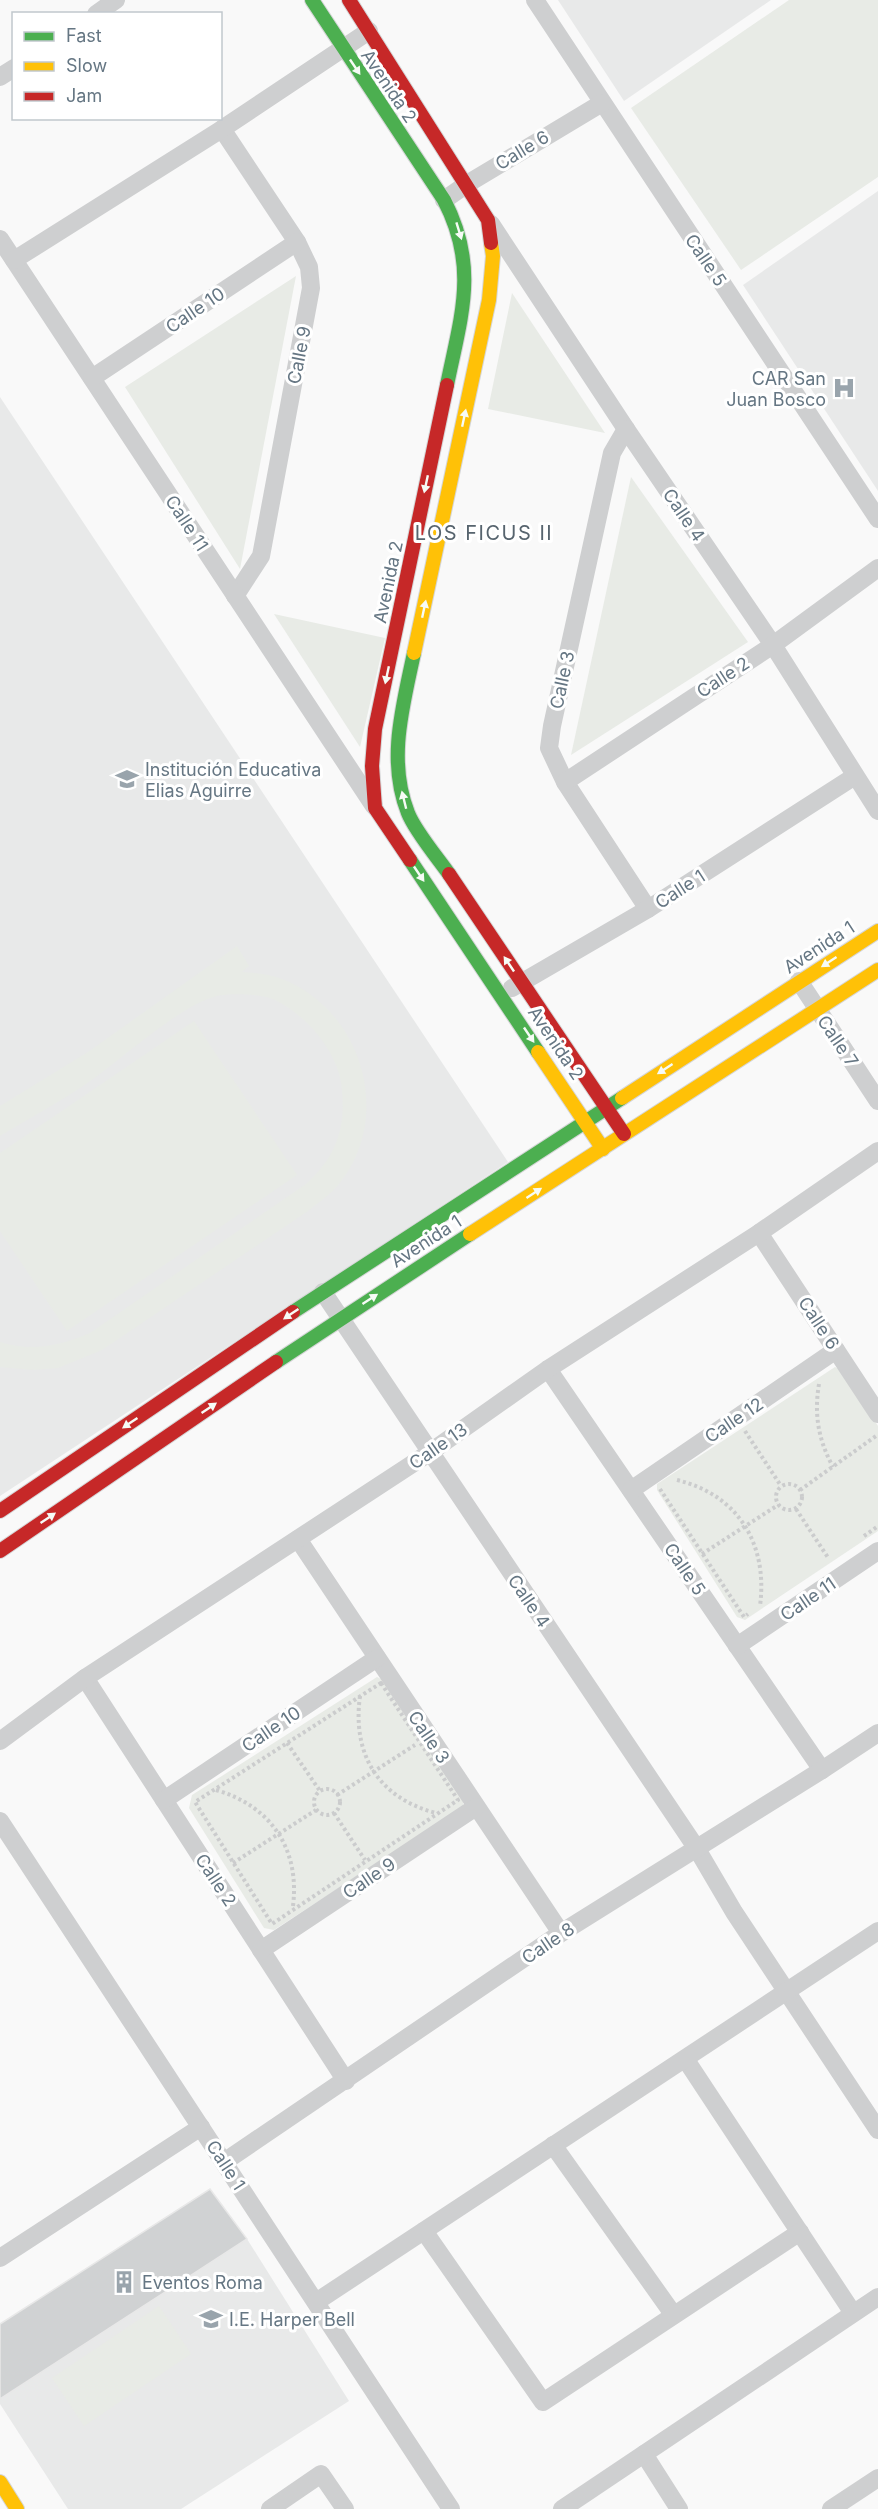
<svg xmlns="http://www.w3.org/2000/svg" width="878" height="2509" viewBox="0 0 878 2509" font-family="Inter,sans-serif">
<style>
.built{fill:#e8e9e9}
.green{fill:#e8ebe6}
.building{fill:#d0d2d3;stroke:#e8e8e8;stroke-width:1.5}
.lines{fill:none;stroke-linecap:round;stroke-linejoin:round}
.fast-casing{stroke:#d5d6d7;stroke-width:16}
.slow-casing{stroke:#d5d6d7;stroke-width:16}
.jam-casing{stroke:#d5d6d7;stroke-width:16}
.path{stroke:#cbcccd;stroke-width:4;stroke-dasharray:3 3;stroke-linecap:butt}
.street{stroke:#cecfd0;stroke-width:18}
.fast{stroke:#4caf50;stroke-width:14}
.slow{stroke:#ffc107;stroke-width:14}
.jam{stroke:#c62828;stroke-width:14}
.oneway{fill:#f6fbf6}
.labels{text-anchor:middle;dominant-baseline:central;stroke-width:6;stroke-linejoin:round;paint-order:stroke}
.street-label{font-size:18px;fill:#657683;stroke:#fff}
.poi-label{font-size:18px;fill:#657683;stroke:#fff;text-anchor:start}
.neighbourhood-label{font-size:20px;letter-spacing:1.5px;fill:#57646e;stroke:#fff}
</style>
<rect width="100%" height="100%" fill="#f9f9f9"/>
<g class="built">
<path d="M558 0H771L624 101Z"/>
<path d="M878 191V491L743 285Z"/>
<path d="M0 397 508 1162 0 1496Z"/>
<path d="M247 2239 349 2401 181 2509H68L0 2404V2399Z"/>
</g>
<g class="green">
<path d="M789 0H878V177L741 270 631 108Z"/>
<path d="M296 276 240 569 125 387Z"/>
<path d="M512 293 605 433 488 409Z"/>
<path d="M631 477 748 642 571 755Z"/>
<path d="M274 614 385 638 360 747Z"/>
<path d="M237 946 249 966 242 972C255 973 269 974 282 979 362 1010 394 1116 339 1184 330 1195 319 1202 308 1211L102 1350 58 1368 33 1370 0 1367V1342C32 1352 59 1346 90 1333L306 1184C338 1155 347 1125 341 1082 337 1059 322 1037 305 1021 296 1013 286 1005 275 1000 264 994 230 993 217 996 181 1005 125 1056 93 1079 64 1100 31 1117 0 1136V1106L88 1052Z"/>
<path d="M194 1021 297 1175 67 1331 0 1231V1153Z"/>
<path d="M835 1367 843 1371 878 1426V1531L745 1620 737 1617 657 1490V1484Z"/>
<path d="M377 1677 383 1680 464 1799 463 1807 274 1930 264 1928 189 1808 192 1795Z"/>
<path d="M159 2306 191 2354 84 2426 52 2378Z"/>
</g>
<path class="building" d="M210 2189 247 2239 0 2399V2324Z"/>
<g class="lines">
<g class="fast-casing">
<g id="fast">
<path d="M312 0 444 200C479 267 461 316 447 385"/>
<path d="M414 653C403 706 387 760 408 813 415 831 437 857 449 874"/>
<path d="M410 860 538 1052"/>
<path d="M293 1312 622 1098"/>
<path d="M276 1362 470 1234"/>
</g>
</g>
<g class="slow-casing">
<g id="slow">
<path d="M414 653 489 300 493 256 491 243"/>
<path d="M538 1052 603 1149"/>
<path d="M622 1098 878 931"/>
<path d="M470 1234 878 970"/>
<path d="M0 2482 17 2509"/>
</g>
</g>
<g class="jam-casing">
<g id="jam">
<path d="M349 0 488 220 491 243"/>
<path d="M410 860 375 808 372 766 375 729 447 385"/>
<path d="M449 874 624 1134"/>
<path d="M0 1511 293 1312"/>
<path d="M0 1551 276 1362"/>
</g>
</g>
<g class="path">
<path d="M819 1384C814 1414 818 1439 833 1467"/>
<path d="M745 1431 781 1486"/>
<path d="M677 1480C739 1495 768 1545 760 1606"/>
<circle cx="789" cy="1497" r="13"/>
<path d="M660 1489 744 1617 748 1614"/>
<path d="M800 1490 876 1436"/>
<path d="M796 1509 829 1559"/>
<path d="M864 1536 878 1526"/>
<path d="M702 1554 778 1505"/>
<path d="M381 1683 458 1800 272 1924 195 1802Z"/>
<path d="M360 1696C352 1754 378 1798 436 1813"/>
<path d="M287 1743 320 1791"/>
<circle cx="327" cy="1802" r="13"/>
<path d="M216 1790C271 1806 300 1849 293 1906"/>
<path d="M337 1795 415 1745"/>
<path d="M334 1813 365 1860"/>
<path d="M233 1863 316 1810"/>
</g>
<g class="street">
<path d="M535 0 878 519"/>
<path d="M96 14 116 0"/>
<path d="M0 77 14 68"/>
<path d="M222 129 297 242 309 267 311 288 261 556 235 596"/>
<path d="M444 200 467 184 602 103"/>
<path d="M491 224 626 429 773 645 878 811"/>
<path d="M0 239 374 806"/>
<path d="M14 260 222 129 369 31"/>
<path d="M92 378 297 242"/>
<path d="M626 429 612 453 552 726 549 748 565 782 648 909"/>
<path d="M565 782 773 645 878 568"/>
<path d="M799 981 878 1101"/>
<path d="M512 988 648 909 855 776"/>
<path d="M759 1233 878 1414"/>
<path d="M323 1292 697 1849 734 1912 878 2130"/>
<path d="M548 1369 822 1770"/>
<path d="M631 1490 836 1350"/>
<path d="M298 1539 561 1933"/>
<path d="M737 1646 878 1551"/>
<path d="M85 1678 346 2081"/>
<path d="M0 1741 85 1678 429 1453 548 1369 759 1233 878 1151"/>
<path d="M164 1800 377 1658"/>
<path d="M0 1821 451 2509"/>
<path d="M261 1950 476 1807"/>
<path d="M686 2060 853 2313"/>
<path d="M553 2145 673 2314"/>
<path d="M224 2162 561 1933 822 1770 878 1733"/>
<path d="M424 2231 543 2402 800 2232"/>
<path d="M0 2258 201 2127"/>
<path d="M316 2302 878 1931"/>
<path d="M644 2454 679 2509"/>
<path d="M270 2509 321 2474 345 2509"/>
<path d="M562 2509 878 2297"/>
<path d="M831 2509 878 2478"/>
</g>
<use href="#fast" class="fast"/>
<use href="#slow" class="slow"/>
<use href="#jam" class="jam"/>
</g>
<defs><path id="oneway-solid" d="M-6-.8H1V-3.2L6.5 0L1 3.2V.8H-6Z" transform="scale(1.5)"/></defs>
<g class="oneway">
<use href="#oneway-solid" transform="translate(355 67) rotate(56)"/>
<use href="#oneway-solid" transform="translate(459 231) rotate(73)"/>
<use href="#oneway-solid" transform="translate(464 418) rotate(-78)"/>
<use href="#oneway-solid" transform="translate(426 484) rotate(102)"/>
<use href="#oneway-solid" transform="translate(424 609) rotate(-78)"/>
<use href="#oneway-solid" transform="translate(387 675) rotate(102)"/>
<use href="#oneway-solid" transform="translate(404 800) rotate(-104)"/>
<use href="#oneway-solid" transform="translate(419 874) rotate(56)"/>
<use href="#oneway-solid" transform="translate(829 962) rotate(147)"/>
<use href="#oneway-solid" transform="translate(509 964) rotate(-124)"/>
<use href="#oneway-solid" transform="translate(529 1035) rotate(56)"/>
<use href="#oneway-solid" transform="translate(665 1069) rotate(147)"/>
<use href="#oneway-solid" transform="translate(534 1193) rotate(-33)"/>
<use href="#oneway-solid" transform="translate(370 1299) rotate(-33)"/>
<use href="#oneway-solid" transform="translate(291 1314) rotate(146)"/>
<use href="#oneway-solid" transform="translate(209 1408) rotate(-34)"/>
<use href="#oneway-solid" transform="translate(130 1423) rotate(146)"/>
<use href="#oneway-solid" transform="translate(48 1518) rotate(-34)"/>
</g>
<defs>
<g id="hospital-bare" transform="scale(1.8)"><path d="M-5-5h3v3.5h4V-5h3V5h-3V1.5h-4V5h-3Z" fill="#99a4ac" stroke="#fff" stroke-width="2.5" paint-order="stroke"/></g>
<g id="school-bare" transform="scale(1.8)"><path d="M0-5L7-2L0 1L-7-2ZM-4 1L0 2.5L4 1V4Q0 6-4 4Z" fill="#99a4ac" stroke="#fff" stroke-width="2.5" paint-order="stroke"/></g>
<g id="building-bare" transform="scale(1.8)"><path d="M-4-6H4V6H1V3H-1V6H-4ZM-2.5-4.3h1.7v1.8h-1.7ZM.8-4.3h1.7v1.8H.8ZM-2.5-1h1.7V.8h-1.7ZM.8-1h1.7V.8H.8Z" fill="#99a4ac" stroke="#fff" stroke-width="2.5" paint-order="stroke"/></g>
</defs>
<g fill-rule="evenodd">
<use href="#hospital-bare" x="844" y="388"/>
<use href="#school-bare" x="127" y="779"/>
<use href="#building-bare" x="124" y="2282"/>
<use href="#school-bare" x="211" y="2319"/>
</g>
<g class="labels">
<g class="street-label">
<text transform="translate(389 86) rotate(56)">Avenida 2</text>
<text transform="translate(522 150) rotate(-31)">Calle 6</text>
<text transform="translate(706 260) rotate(56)">Calle 5</text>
<text transform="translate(195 310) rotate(-34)">Calle 10</text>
<text transform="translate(299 355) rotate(-79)">Calle 9</text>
<text transform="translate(684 515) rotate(56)">Calle 4</text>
<text transform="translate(187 523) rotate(57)">Calle 11</text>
<text transform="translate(388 582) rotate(-78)">Avenida 2</text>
<text transform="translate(723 677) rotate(-33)">Calle 2</text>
<text transform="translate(562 680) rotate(-78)">Calle 3</text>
<text transform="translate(680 889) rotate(-33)">Calle 1</text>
<text transform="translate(819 947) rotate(-33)">Avenida 1</text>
<text transform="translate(838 1041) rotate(56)">Calle 7</text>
<text transform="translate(556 1043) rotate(56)">Avenida 2</text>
<text transform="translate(426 1241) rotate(-33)">Avenida 1</text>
<text transform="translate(819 1323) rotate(57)">Calle 6</text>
<text transform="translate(734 1420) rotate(-34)">Calle 12</text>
<text transform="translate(438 1446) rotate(-35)">Calle 13</text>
<text transform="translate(685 1569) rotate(56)">Calle 5</text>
<text transform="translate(808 1599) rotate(-34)">Calle 11</text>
<text transform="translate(529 1601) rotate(56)">Calle 4</text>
<text transform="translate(271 1729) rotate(-34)">Calle 10</text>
<text transform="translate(429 1737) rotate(56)">Calle 3</text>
<text transform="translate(369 1878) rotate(-34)">Calle 9</text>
<text transform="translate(216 1880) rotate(57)">Calle 2</text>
<text transform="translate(548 1943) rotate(-34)">Calle 8</text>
<text transform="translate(226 2165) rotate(57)">Calle 1</text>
</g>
<g class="poi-label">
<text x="826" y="378" text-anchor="end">CAR San<tspan x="826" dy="21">Juan Bosco</tspan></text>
<text x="145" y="769">Institución Educativa<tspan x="145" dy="21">Elias Aguirre</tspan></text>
<text x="142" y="2282">Eventos Roma</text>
<text x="229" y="2319">I.E. Harper Bell</text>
</g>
<g class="neighbourhood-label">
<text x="484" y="533">LOS FICUS II</text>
</g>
</g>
<rect x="12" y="12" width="210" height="108" fill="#ffffff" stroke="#c1c8cd" stroke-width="1.5"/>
<rect x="24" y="32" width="30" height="9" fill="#4caf50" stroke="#c1c8cd" stroke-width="1.5"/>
<text x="66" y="42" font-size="18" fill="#657683">Fast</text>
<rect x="24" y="62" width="30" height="9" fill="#ffc107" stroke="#c1c8cd" stroke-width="1.5"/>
<text x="66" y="72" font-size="18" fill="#657683">Slow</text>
<rect x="24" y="92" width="30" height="9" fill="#c62828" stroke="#c1c8cd" stroke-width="1.5"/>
<text x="66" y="102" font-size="18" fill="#657683">Jam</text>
</svg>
